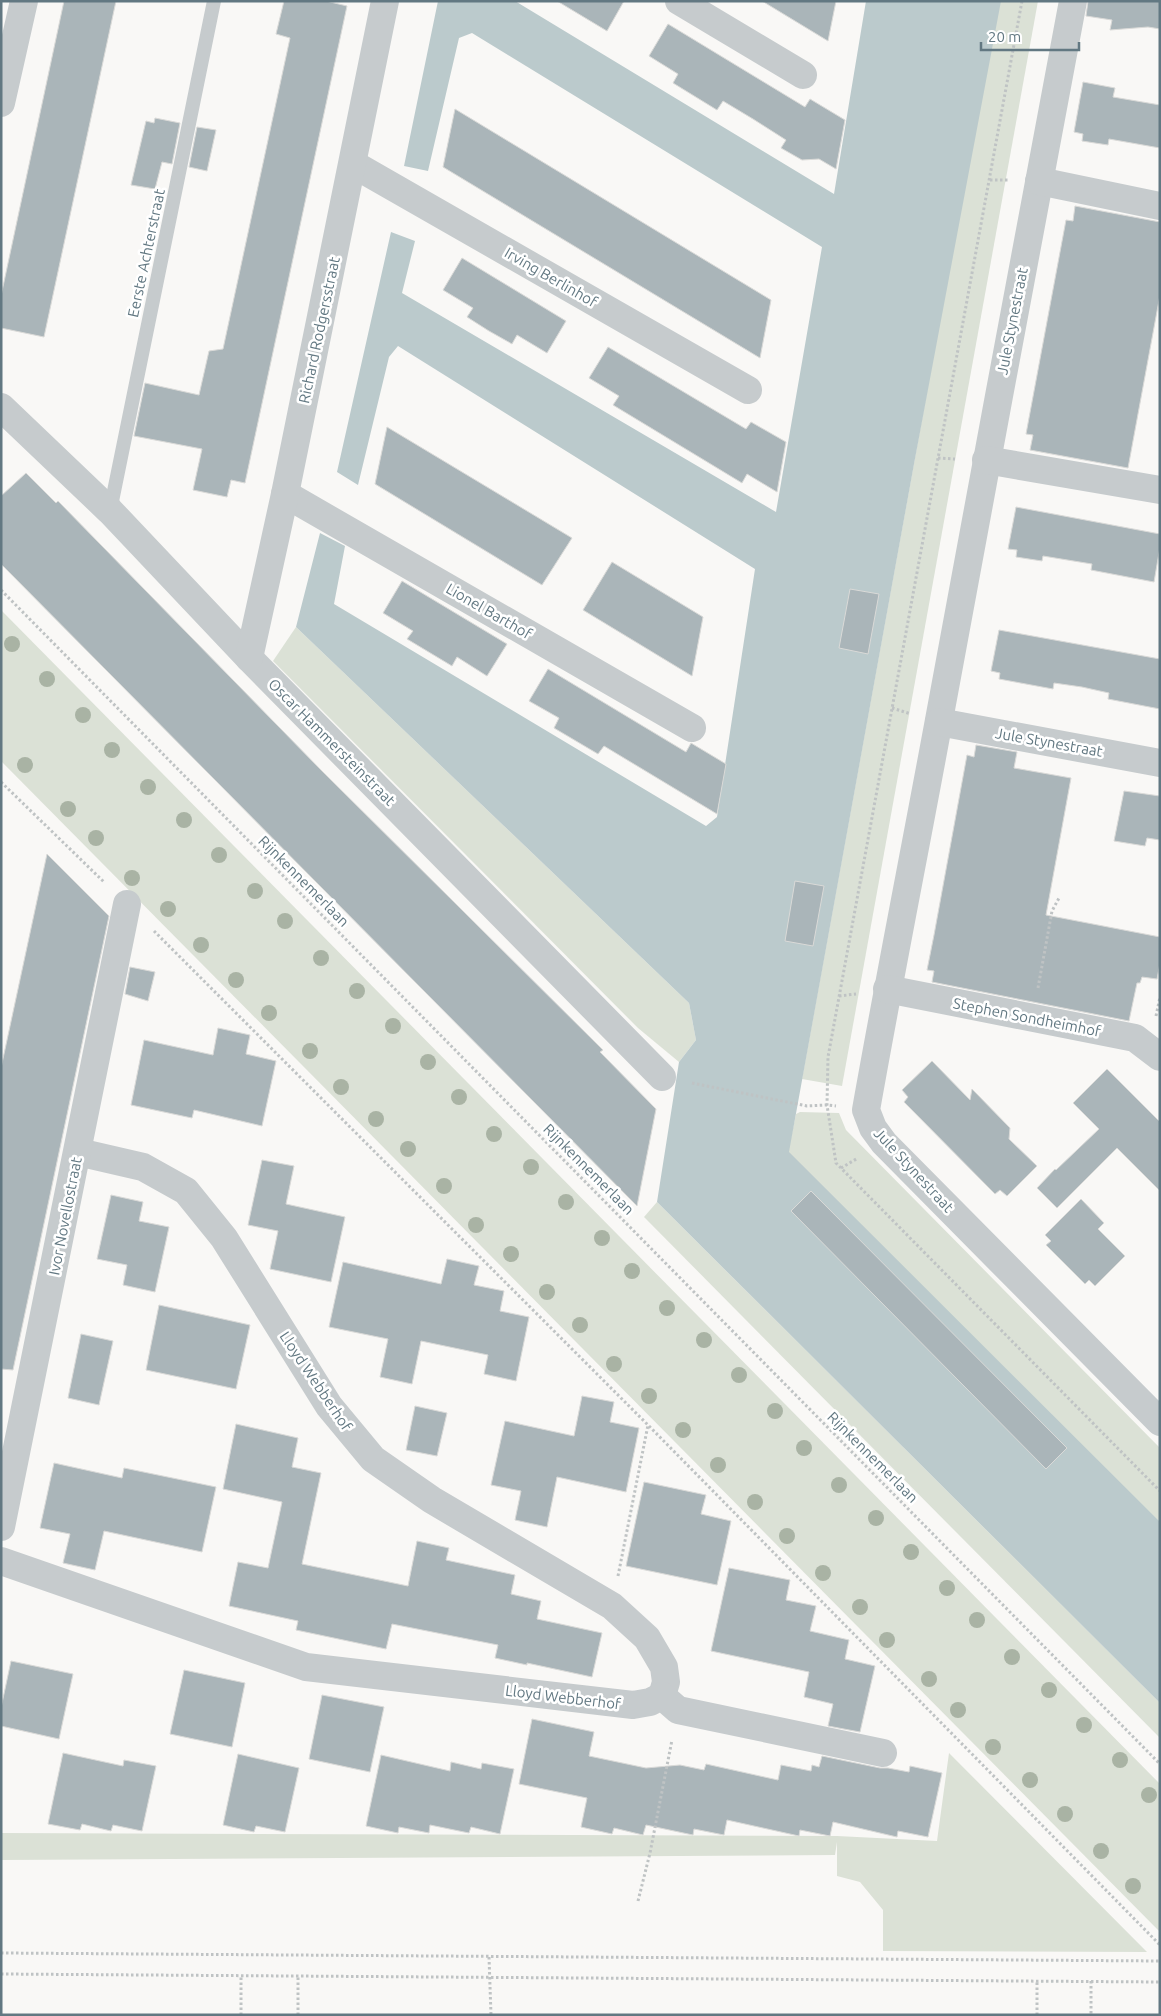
<svg xmlns="http://www.w3.org/2000/svg" width="1161" height="2016" viewBox="0 0 1161 2016" font-family="Ubuntu,sans-serif">
<style>
.green{fill:#dbe1d6}
.water{fill:#bbcacc}
.building{fill:#aab5b9;stroke:#dadad8}
.lines{fill:none;stroke-linecap:round;stroke-linejoin:round}
.path{stroke:#bfc3c4;stroke-width:3;stroke-dasharray:2.5 2.5;stroke-linecap:butt}
.service{stroke:#c6cbcd;stroke-width:14}
.minor{stroke:#c6cbcd;stroke-width:28}
.tree{fill:#a9b3a4}
.labels{text-anchor:middle;dominant-baseline:central;stroke-width:5;stroke-linejoin:round;paint-order:stroke}
.street-label{font-size:15px;fill:#627882;stroke:#fff}
</style>
<rect width="100%" height="100%" fill="#f9f8f6"/>
<g class="green">
<path d="M998 1H1038L842 1086 802 1079Z"/>
<path d="M1 610 1160 1784V1932L1 761Z"/>
<path d="M296 627 689 1003 696 1040 679 1062 638 1028 273 661Z"/>
<path d="M800 1112 839 1113 846 1130 1160 1448V1523L788 1152 796 1114Z"/>
<path d="M657 1202 1160 1703V1738L644 1217Z"/>
<path d="M949 1753 1147 1952 883 1951V1910L860 1882 837 1876V1842L835 1855 1 1860V1833L837 1836 937 1841Z"/>
</g>
<path class="water" d="M438 1H515L834 194 866 1H1001L914 464 789 1152 1160 1522V1703L657 1202 679 1062 696 1040 689 1003 296 627 320 533 345 546 334 604 706 826 717 817 755 569 398 346 389 357 358 485 337 472 391 232 415 241 402 293 776 512 822 247 472 33 459 38 428 171 404 166Z"/>
<g class="building">
<path d="M64 1H116L44 337 1 328V296Z"/>
<path d="M284 1H326L347 6 245 483 231 480 227 497 193 490 202 449 134 436 145 383 199 395 209 351 223 349 290 38 276 34Z"/>
<path d="M557 1H624L607 31Z"/>
<path d="M762 1H836L828 41Z"/>
<path d="M1088 1H1160V29L1148 27 1110 30 1112 20 1086 16Z"/>
<path d="M668 24 805 107 810 99 845 120 836 169 819 159 802 160 781 148 786 140 753 119 723 101 717 110 673 83 678 74 649 56Z"/>
<path d="M1083 82 1115 88 1113 97 1160 105V148L1109 139 1108 145 1082 141 1083 134 1074 132Z"/>
<path d="M455 109 771 300 760 358 443 167Z"/>
<path d="M155 118 180 123 172 164 162 162 155 189 131 185 146 121 154 123Z"/>
<path d="M197 127 216 130 207 171 189 167Z"/>
<path d="M1075 206 1160 222V295L1128 468 1030 450 1033 435 1026 434 1066 220 1073 221Z"/>
<path d="M462 258 566 321 547 353 517 335 512 344 489 331 467 317 473 308 443 290Z"/>
<path d="M608 347 746 429 751 422 786 442 777 492 747 474 742 483 613 405 619 396 589 378Z"/>
<path d="M387 427 572 538 542 585 375 484Z"/>
<path d="M26 473 56 503 58 501 322 771 603 1050 600 1052 656 1109 637 1206 1 564V496Z"/>
<path d="M1016 507 1160 534V547L1154 582 1091 570 1092 564 1043 556 1042 561 1016 557 1017 550 1008 549Z"/>
<path d="M612 562 703 617 692 676 583 610Z"/>
<path d="M402 581 507 644 487 676 457 657 452 666 407 639 413 631 383 613Z"/>
<path d="M850 589 879 594 868 654 839 648Z"/>
<path d="M999 630 1160 659V709L1108 699 1109 693 1082 687 1054 683 1053 689 999 679 1000 673 991 671Z"/>
<path d="M548 669 686 752 691 743 726 764 717 814 604 746 598 754 554 728 559 718 529 701Z"/>
<path d="M976 745 1017 752 1014 768 1071 778 1046 915 1160 937V963L1157 979 1142 977 1140 983H1137L1129 1021 932 982 934 971 927 970 934 935 967 755 974 757Z"/>
<path d="M1124 791 1160 796V840L1147 838 1145 846 1114 841Z"/>
<path d="M47 854 109 916 13 1370 1 1369V1068Z"/>
<path d="M795 881 824 886 813 946 785 941Z"/>
<path d="M130 967 155 972 148 1001 125 994Z"/>
<path d="M218 1028 250 1035 246 1054 276 1061 262 1126 194 1110 192 1118 131 1105 144 1040 213 1055Z"/>
<path d="M932 1061 970 1100 972 1089 1010 1128 1009 1139 1037 1166 1007 1196 1000 1190 995 1194 904 1102 908 1097 902 1090Z"/>
<path d="M1107 1069 1160 1122V1191L1117 1148 1057 1208 1037 1188 1055 1169 1056 1170 1099 1129 1073 1103Z"/>
<path d="M262 1160 294 1166 286 1204 345 1217 331 1282 270 1269 278 1231 248 1225Z"/>
<path d="M811 1191 1067 1448 1046 1469 791 1211Z"/>
<path d="M111 1195 143 1202 139 1221 169 1227 155 1292 123 1285 127 1265 97 1259Z"/>
<path d="M1081 1199 1104 1223 1098 1229 1125 1256 1095 1286 1089 1280 1085 1284 1046 1245 1051 1241 1045 1235Z"/>
<path d="M447 1259 479 1266 474 1285 504 1291 500 1311 529 1317 516 1381 484 1374 488 1355 421 1341 412 1384 380 1377 388 1339 329 1327 343 1262 441 1284Z"/>
<path d="M159 1305 250 1325 236 1389 146 1370Z"/>
<path d="M81 1334 113 1341 99 1405 68 1398Z"/>
<path d="M582 1396 614 1402 610 1422 639 1428 626 1492 557 1477 547 1527 515 1520 521 1491 491 1485 505 1421 574 1436Z"/>
<path d="M415 1406 447 1413 437 1456 406 1450Z"/>
<path d="M236 1424 298 1438 292 1467 321 1473 302 1564 408 1586 417 1541 449 1548 446 1560 515 1575 511 1594 541 1601 537 1619 602 1633 592 1677 527 1663V1665L495 1658 498 1645 392 1624 386 1649 296 1630 298 1621 229 1606 238 1562 268 1568 282 1502 223 1489Z"/>
<path d="M54 1463 122 1478 124 1468 216 1487 202 1552 104 1531 95 1570 63 1563 70 1534 40 1528Z"/>
<path d="M644 1482 706 1495 701 1514 731 1521 717 1585 626 1566Z"/>
<path d="M729 1568 790 1580 786 1600 816 1606 810 1631 849 1640 845 1659 875 1666 860 1732 828 1726 833 1704 804 1697 809 1672 711 1651Z"/>
<path d="M11 1661 73 1674 59 1739 1 1726V1708Z"/>
<path d="M184 1670 245 1683 232 1747 170 1734Z"/>
<path d="M322 1695 384 1707 370 1772 309 1759Z"/>
<path d="M532 1719 594 1732 589 1756 646 1768 680 1765 704 1770 706 1764 778 1780 781 1765 811 1771 812 1765 819 1767 822 1756 880 1768H888L909 1772 910 1766 942 1773 928 1837 898 1831 897 1837 833 1822 830 1836 800 1830 799 1836 727 1820 724 1835 694 1829 693 1835 646 1825 643 1835 614 1828 612 1834 581 1827 587 1798 519 1784Z"/>
<path d="M63 1753 123 1766 124 1760 156 1766 142 1831 113 1825 111 1831 82 1824 80 1830 48 1824Z"/>
<path d="M238 1754 299 1768 285 1832 256 1826 254 1832 223 1825Z"/>
<path d="M381 1755 450 1771 451 1762 481 1769 482 1763 514 1769 500 1834 471 1827 469 1833 430 1825 429 1833 399 1827 398 1833 366 1826Z"/>
</g>
<g class="lines">
<g class="path">
<path d="M1022 1 828 1057 827 1105 836 1163 1160 1491"/>
<path d="M990 180H1009"/>
<path d="M938 458 955 459"/>
<path d="M1 590 1160 1764"/>
<path d="M892 708 911 714"/>
<path d="M1 782 105 883"/>
<path d="M154 931 648 1425 1160 1945"/>
<path d="M1038 988 1052 911 1059 898"/>
<path d="M839 996 856 994"/>
<path d="M1156 1016 1160 997"/>
<path d="M692 1083 807 1106 827 1105 836 1106"/>
<path d="M841 1168 858 1158"/>
<path d="M618 1576 648 1425"/>
<path d="M638 1901 650 1853 672 1740"/>
<path d="M1 1953 1160 1961"/>
<path d="M489 1957 491 2015"/>
<path d="M1 1974 1160 1982"/>
<path d="M1091 1981V2015"/>
<path d="M241 2015V1975"/>
<path d="M298 2015V1976"/>
<path d="M1037 2015V1981"/>
</g>
<path class="service" d="M110 511 214 1"/>
<g class="minor">
<path d="M679 1 803 75"/>
<path d="M1073 1C1028 241 983 480 939 720 915 850 889 980 866 1110L873 1128 884 1143 1160 1422"/>
<path d="M1 103 24 1"/>
<path d="M353 164 748 390"/>
<path d="M1039 181 1160 206"/>
<path d="M1 407 110 511 249 658 662 1077"/>
<path d="M986 460 1160 490"/>
<path d="M285 494 692 728"/>
<path d="M249 658 285 494 385 1"/>
<path d="M939 722 1160 763"/>
<path d="M887 989 1135 1038 1160 1057"/>
<path d="M78 1152 143 1167 186 1191 224 1238 329 1406 373 1459 432 1500 612 1606 647 1638 664 1667 666 1682 662 1696"/>
<path d="M1 1527 127 904"/>
<path d="M1 1561 306 1667 633 1705 650 1702 662 1696 678 1710 883 1753"/>
</g>
</g>
<g class="tree">
<circle cx="12" cy="644" r="8"/>
<circle cx="47" cy="679" r="8"/>
<circle cx="83" cy="715" r="8"/>
<circle cx="112" cy="750" r="8"/>
<circle cx="25" cy="765" r="8"/>
<circle cx="148" cy="787" r="8"/>
<circle cx="68" cy="809" r="8"/>
<circle cx="184" cy="820" r="8"/>
<circle cx="96" cy="838" r="8"/>
<circle cx="219" cy="855" r="8"/>
<circle cx="132" cy="878" r="8"/>
<circle cx="255" cy="891" r="8"/>
<circle cx="168" cy="909" r="8"/>
<circle cx="285" cy="921" r="8"/>
<circle cx="201" cy="945" r="8"/>
<circle cx="321" cy="958" r="8"/>
<circle cx="236" cy="980" r="8"/>
<circle cx="357" cy="991" r="8"/>
<circle cx="269" cy="1013" r="8"/>
<circle cx="393" cy="1026" r="8"/>
<circle cx="310" cy="1051" r="8"/>
<circle cx="428" cy="1062" r="8"/>
<circle cx="341" cy="1087" r="8"/>
<circle cx="459" cy="1097" r="8"/>
<circle cx="376" cy="1119" r="8"/>
<circle cx="494" cy="1134" r="8"/>
<circle cx="408" cy="1149" r="8"/>
<circle cx="531" cy="1167" r="8"/>
<circle cx="444" cy="1186" r="8"/>
<circle cx="566" cy="1202" r="8"/>
<circle cx="476" cy="1225" r="8"/>
<circle cx="602" cy="1238" r="8"/>
<circle cx="511" cy="1254" r="8"/>
<circle cx="632" cy="1271" r="8"/>
<circle cx="547" cy="1292" r="8"/>
<circle cx="667" cy="1308" r="8"/>
<circle cx="580" cy="1325" r="8"/>
<circle cx="704" cy="1340" r="8"/>
<circle cx="614" cy="1364" r="8"/>
<circle cx="739" cy="1375" r="8"/>
<circle cx="649" cy="1396" r="8"/>
<circle cx="775" cy="1411" r="8"/>
<circle cx="683" cy="1430" r="8"/>
<circle cx="804" cy="1448" r="8"/>
<circle cx="718" cy="1465" r="8"/>
<circle cx="839" cy="1485" r="8"/>
<circle cx="755" cy="1502" r="8"/>
<circle cx="876" cy="1518" r="8"/>
<circle cx="787" cy="1536" r="8"/>
<circle cx="911" cy="1552" r="8"/>
<circle cx="823" cy="1573" r="8"/>
<circle cx="947" cy="1588" r="8"/>
<circle cx="860" cy="1607" r="8"/>
<circle cx="977" cy="1620" r="8"/>
<circle cx="887" cy="1640" r="8"/>
<circle cx="1012" cy="1657" r="8"/>
<circle cx="929" cy="1679" r="8"/>
<circle cx="1049" cy="1690" r="8"/>
<circle cx="958" cy="1710" r="8"/>
<circle cx="1084" cy="1725" r="8"/>
<circle cx="993" cy="1747" r="8"/>
<circle cx="1120" cy="1760" r="8"/>
<circle cx="1030" cy="1780" r="8"/>
<circle cx="1149" cy="1795" r="8"/>
<circle cx="1065" cy="1814" r="8"/>
<circle cx="1101" cy="1851" r="8"/>
<circle cx="1133" cy="1886" r="8"/>
</g>
<g class="labels">
<g class="street-label">
<text transform="translate(146 253) rotate(-78)">Eerste Achterstraat</text>
<text transform="translate(551 277) rotate(30)">Irving Berlinhof</text>
<text transform="translate(1012 321) rotate(-79)">Jule Stynestraat</text>
<text transform="translate(319 330) rotate(-78)">Richard Rodgersstraat</text>
<text transform="translate(489 611) rotate(30)">Lionel Barthof</text>
<text transform="translate(332 742) rotate(45)">Oscar Hammersteinstraat</text>
<text transform="translate(1049 742) rotate(10)">Jule Stynestraat</text>
<text transform="translate(304 881) rotate(45)">Rijnkennemerlaan</text>
<text transform="translate(1027 1017) rotate(11)">Stephen Sondheimhof</text>
<text transform="translate(589 1169) rotate(45)">Rijnkennemerlaan</text>
<text transform="translate(914 1170) rotate(47)">Jule Stynestraat</text>
<text transform="translate(65 1216) rotate(-79)">Ivor Novellostraat</text>
<text transform="translate(316 1381) rotate(56)">Lloyd Webberhof</text>
<text transform="translate(873 1457) rotate(45)">Rijnkennemerlaan</text>
<text transform="translate(563 1697) rotate(7)">Lloyd Webberhof</text>
</g>
</g>
<rect width="1161" height="2016" fill="none" stroke="#627882" stroke-width="5"/>
<path d="M981 42v8h98v-8" fill="none" stroke="#627882" stroke-width="2.5"/>
<text x="988" y="42" font-size="15" fill="#627882" stroke="#ffffff" stroke-width="4" paint-order="stroke">20 m</text>
</svg>
